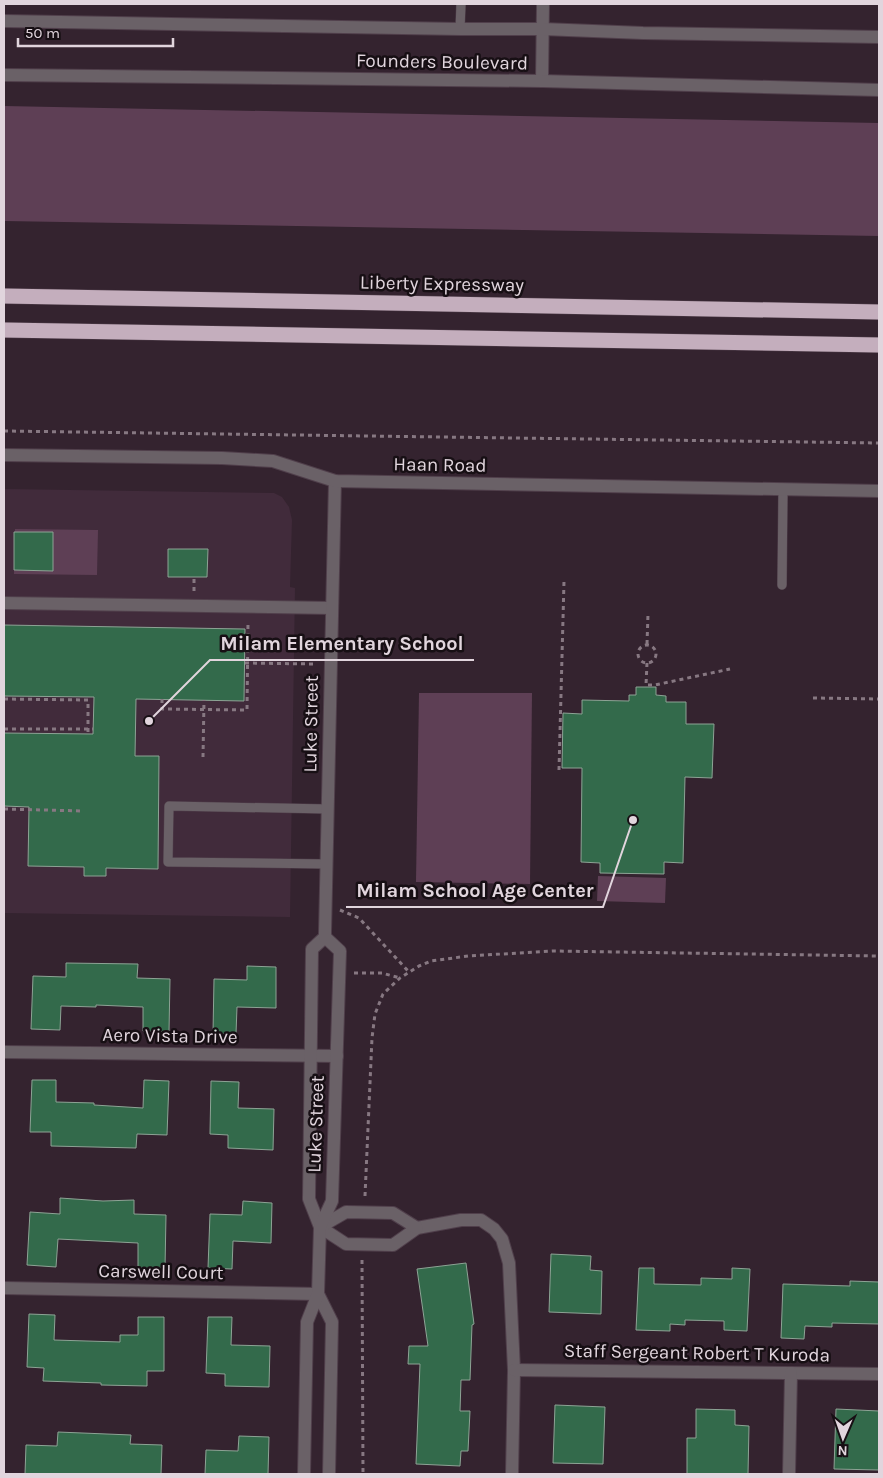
<svg xmlns="http://www.w3.org/2000/svg" width="883" height="1478" viewBox="0 0 883 1478" font-family="Karla,sans-serif">
<style>
.built{fill:#412b3b}
.green{fill:#5e3f55}
.building{fill:#336a4b;stroke:#8da395}
.lines{fill:none;stroke-linecap:round;stroke-linejoin:round}
.service-casing{stroke:#503f4b;stroke-width:10}
.pedestrian-casing{stroke:#503f4b;stroke-width:14}
.minor-casing{stroke:#503f4b;stroke-width:14}
.tertiary-casing{stroke:#503f4b;stroke-width:14}
.motorway-casing{stroke:#503f4b;stroke-width:16}
.path{stroke:#877882;stroke-width:3;stroke-dasharray:4 4;stroke-linecap:butt}
.service{stroke:#6a6167;stroke-width:9}
.pedestrian{stroke:#6a6167;stroke-width:12}
.minor{stroke:#6a6167;stroke-width:12}
.tertiary{stroke:#6a6167;stroke-width:12}
.motorway{stroke:#c4aebd;stroke-width:15}
.labels{text-anchor:middle;dominant-baseline:central;stroke-width:5;stroke-linejoin:round;paint-order:stroke}
.street-label{font-size:19px;fill:#e1d5dd;stroke:#170f14}
.leader{fill:none;stroke:#e1d5dd;stroke-width:2}
.callout-dot{fill:#e1d5dd;stroke:#170f14;stroke-width:2}
.callout-label{font-size:20px;text-anchor:middle;font-weight:bold;fill:#e1d5dd;stroke:#170f14;stroke-width:5;stroke-linejoin:round;paint-order:stroke}
</style>
<rect width="100%" height="100%" fill="#34232f"/>
<path class="built" d="M4 489 274 493 282 497 289 507 292 520 290 587 295 588 290 917 4 913Z"/>
<g class="green">
<path d="M4 106 879 123V236L4 221Z"/>
<path d="M15 529 98 530 97 575 14 574Z"/>
<path d="M419 693H532L530 884 416 882Z"/>
<path d="M598 876 666 878 665 903 597 901Z"/>
</g>
<g class="building">
<path d="M14 532H53V571L14 570Z"/>
<path d="M168 549H208L207 577H168Z"/>
<path d="M4 625 245 629 244 701 136 699 135 756H159L158 869 106 868V876H84V867L28 866 29 807 4 806V733L93 734 94 697 4 696Z"/>
<path d="M636 687H656V695L666 696V702H686V724H714L712 778 685 777 683 863 664 862V874L600 873V863L581 862 582 768H562L563 713 582 714V700L629 701V695H636Z"/>
<path d="M66 963 138 964 137 978 170 979 169 1032 143 1031V1007L96 1005V1007L61 1006 60 1030 31 1029 33 976 66 977Z"/>
<path d="M247 966 276 967V1008L237 1007 236 1034 213 1033 214 979 247 980Z"/>
<path d="M32 1080H56V1102L94 1103V1105L143 1108 144 1080 169 1081 167 1135 137 1134 136 1148 51 1146V1132H30Z"/>
<path d="M211 1081 239 1082 238 1108 274 1109 273 1150 228 1148V1135L210 1134Z"/>
<path d="M60 1198 103 1201 134 1200V1214L166 1215 165 1268H138V1243L58 1239 56 1267 27 1265 30 1212 60 1214Z"/>
<path d="M243 1201 272 1203 271 1243 233 1241 232 1269 208 1268 210 1214 242 1215Z"/>
<path d="M551 1254 591 1256 590 1270 602 1271 601 1314 549 1312Z"/>
<path d="M466 1263 474 1324 472 1325 470 1380H461L460 1411H470L468 1451H461L460 1466 416 1464 420 1364H408L409 1346H428L417 1269Z"/>
<path d="M639 1268H654V1284L701 1285V1278L732 1279V1268L750 1269 747 1331 724 1330V1321L685 1320V1325L670 1324V1331L636 1330Z"/>
<path d="M850 1281 879 1282V1324L832 1323V1327L805 1326 804 1339 781 1338 783 1284 850 1286Z"/>
<path d="M29 1314 55 1315 54 1340 120 1342V1335H138V1317H164V1371H147V1386L101 1385V1383L43 1381 44 1368 27 1367Z"/>
<path d="M208 1317H232L231 1345 270 1346 269 1387 225 1386V1374L206 1373Z"/>
<path d="M555 1405 605 1407 603 1464 553 1463Z"/>
<path d="M696 1409 735 1410V1425L749 1426 748 1474H687V1438H696Z"/>
<path d="M836 1409 879 1411V1470L834 1469Z"/>
<path d="M58 1432 131 1435 130 1444 162 1445 161 1474H25L26 1445 57 1446Z"/>
<path d="M239 1436 269 1437 268 1474H205L206 1450 238 1451Z"/>
</g>
<g class="lines">
<g class="service-casing">
<g id="service">
<path d="M460 29 461 4"/>
<path d="M782 585 783 490"/>
<path d="M327 864 168 862 169 806 328 809"/>
</g>
</g>
<g class="pedestrian-casing">
<path id="pedestrian" d="M4 603 332 608"/>
</g>
<g class="minor-casing">
<g id="minor">
<path d="M542 81 543 4"/>
<path d="M4 1052 337 1056"/>
<path d="M320 1227 346 1244 393 1245 417 1228 461 1220H481L494 1229 502 1239 509 1263 514 1370 512 1474"/>
<path d="M320 1227 309 1199 312 949 325 937"/>
<path d="M320 1227 346 1212 393 1213 417 1228"/>
<path d="M4 1288 318 1294"/>
<path d="M318 1294 332 1322 329 1474"/>
<path d="M514 1370 879 1374"/>
<path d="M304 1474 307 1322 318 1294 320 1227 332 1201 340 951 325 937V933L335 481"/>
<path d="M789 1474 791 1373"/>
</g>
</g>
<g class="tertiary-casing">
<g id="tertiary">
<path d="M4 21 460 29H543L643 33 879 37"/>
<path d="M4 75 542 81 879 90"/>
<path d="M4 455 222 458 273 461 335 481 879 491"/>
</g>
</g>
<g class="motorway-casing">
<g id="motorway">
<path d="M4 296 879 312"/>
<path d="M4 330 879 345"/>
</g>
</g>
<g class="path">
<path d="M4 431 879 443"/>
<path d="M194 591V576"/>
<path d="M647 644 648 614"/>
<circle cx="647" cy="654" r="9"/>
<path d="M245 663 315 664"/>
<path d="M647 663 646 685H655L730 669"/>
<path d="M813 698 879 699"/>
<path d="M4 699 88 700V734"/>
<path d="M162 699V709L247 710 248 622"/>
<path d="M4 729H93"/>
<path d="M203 757 204 700"/>
<path d="M559 770 564 581"/>
<path d="M4 809 84 811"/>
<path d="M340 910 359 918 409 972"/>
<path d="M354 973H382L400 978"/>
<path d="M365 1196 372 1038 375 1014 383 994 400 978 419 966 431 961 468 956 553 951 879 956"/>
<path d="M362 1260 363 1474"/>
</g>
<use href="#service" class="service"/>
<use href="#pedestrian" class="pedestrian"/>
<use href="#minor" class="minor"/>
<use href="#tertiary" class="tertiary"/>
<use href="#motorway" class="motorway"/>
</g>
<g class="labels">
<g class="street-label">
<text transform="translate(442 62) rotate(1)">Founders Boulevard</text>
<text transform="translate(442 284) rotate(1)">Liberty Expressway</text>
<text transform="translate(440 465) rotate(1)">Haan Road</text>
<text transform="translate(311 724) rotate(-89)">Luke Street</text>
<text transform="translate(170 1036) rotate(1)">Aero Vista Drive</text>
<text transform="translate(316 1124) rotate(-88)">Luke Street</text>
<text transform="translate(161 1272) rotate(1)">Carswell Court</text>
<text transform="translate(697 1353) rotate(1)">Staff Sergeant Robert T Kuroda</text>
</g>
</g>
<path class="leader" d="M149 721L210 660H474M633 820L603 907H346"/>
<g class="callout-dot">
<circle cx="149" cy="721" r="5"/>
<circle cx="633" cy="820" r="5"/>
</g>
<g class="callout-label">
<text x="342" y="650">Milam Elementary School</text>
<text x="475" y="897">Milam School Age Center</text>
</g>
<rect width="883" height="1478" fill="none" stroke="#e1d5dd" stroke-width="10"/>
<g transform="translate(843 1438) rotate(182)" stroke="#170f14" stroke-width="4" paint-order="stroke">
<path d="M0-4L9 19L0 12L-9 19Z" fill="#e1d5dd"/>
<text y="-8" font-size="14" font-weight="bold" text-anchor="middle" fill="#e1d5dd">N</text>
</g>
<path d="M18 38v8h155v-8" fill="none" stroke="#e1d5dd" stroke-width="2.5"/>
<text x="25" y="38" font-size="15" fill="#e1d5dd" stroke="#170f14" stroke-width="4" paint-order="stroke">50 m</text>
</svg>
